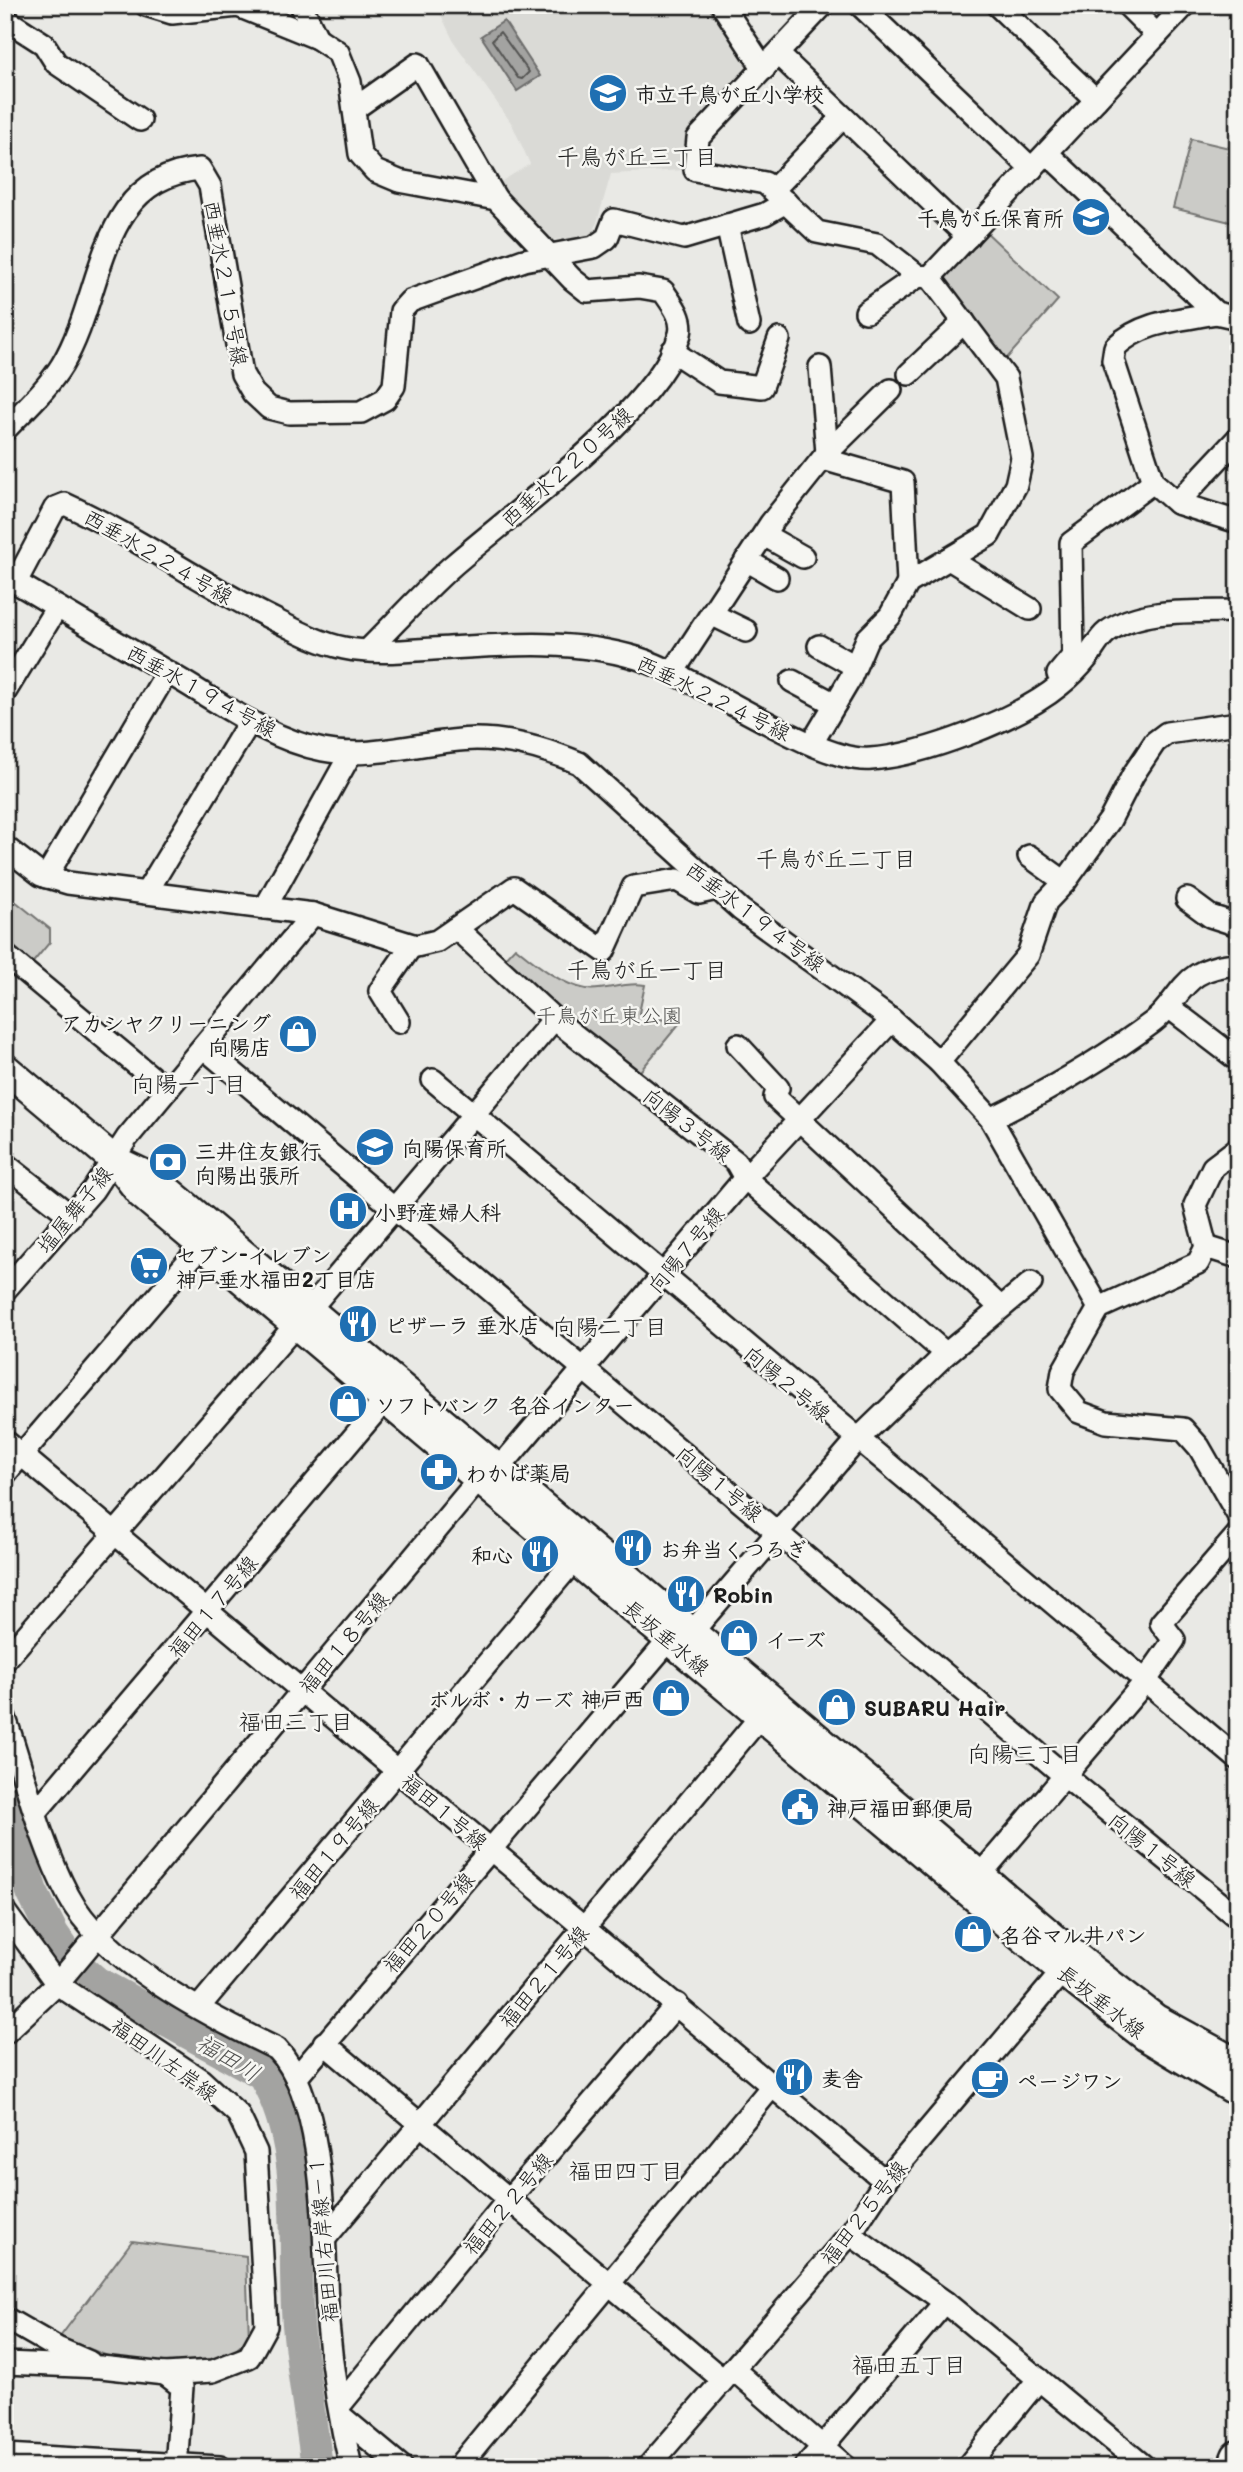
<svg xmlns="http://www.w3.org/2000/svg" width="1243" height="2472" viewBox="0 0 1243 2472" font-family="Mali,'Klee One',sans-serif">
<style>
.built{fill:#dadad6}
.green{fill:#cbcbc7;stroke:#747472;stroke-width:2}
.water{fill:#a3a3a1;stroke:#6d6d6c;stroke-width:2}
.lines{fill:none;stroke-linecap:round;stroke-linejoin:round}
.shore{stroke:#525251;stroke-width:2}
.river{stroke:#a3a3a1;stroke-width:32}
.minor-casing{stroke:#1c1c1c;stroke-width:26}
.major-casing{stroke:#1c1c1c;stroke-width:33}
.highway-casing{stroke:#1c1c1c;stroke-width:37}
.minor{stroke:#f6f6f2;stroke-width:21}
.major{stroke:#f6f6f2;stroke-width:28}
.highway{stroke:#f6f6f2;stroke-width:32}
.labels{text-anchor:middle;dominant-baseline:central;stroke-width:5;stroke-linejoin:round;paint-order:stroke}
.poi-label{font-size:21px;font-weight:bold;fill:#1c1c1c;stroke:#f6f6f2;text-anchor:start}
.street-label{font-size:21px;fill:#1c1c1c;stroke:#f6f6f2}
.park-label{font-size:21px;fill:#51514f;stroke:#f6f6f2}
.neighbourhood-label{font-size:23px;fill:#1c1c1c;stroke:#f6f6f2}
.water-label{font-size:23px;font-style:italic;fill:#525251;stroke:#f6f6f2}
</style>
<rect width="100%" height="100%" fill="#e9e9e5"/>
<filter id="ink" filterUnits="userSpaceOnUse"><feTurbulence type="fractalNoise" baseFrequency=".0143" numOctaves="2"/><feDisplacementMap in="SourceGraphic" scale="14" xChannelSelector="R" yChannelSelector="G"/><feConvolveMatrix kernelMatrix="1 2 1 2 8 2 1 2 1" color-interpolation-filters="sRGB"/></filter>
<g filter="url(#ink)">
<path class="built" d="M436 5H715L754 63 689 134 684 170 611 174 593 236 552 240 492 187 530 164 512 124 454 42Z"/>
<g class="green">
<path d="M1191 139 1238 150V224L1173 208Z"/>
<path d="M984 230 1058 300 1001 365 942 282 944 271Z"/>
<path d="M5 893 50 929V942L30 966 5 946Z"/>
<path d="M515 947C535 963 559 984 586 989 604 992 624 981 645 985L639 1013 679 1024 637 1075 502 961Z"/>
<path d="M132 2241 246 2256 249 2338 226 2359 181 2365 120 2361 60 2337Z"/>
</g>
<path class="water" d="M504 21 540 76 517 91 481 36Z"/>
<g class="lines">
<path class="shore" d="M500 32 529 72 522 79 518 78 492 40Z"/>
<path class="river" d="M5 1807 32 1892 53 1934 72 1961 96 1982 263 2074C308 2152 291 2240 298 2324 302 2372 311 2419 317 2467"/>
<g class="minor-casing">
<g id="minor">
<path d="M146 5 172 13 238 6 317 38 338 52 350 82 360 154 375 171 399 181 496 199 572 279 587 291 639 287 663 291C672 304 684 318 680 334 661 407 510 515 451 567 422 593 395 623 368 650"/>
<path d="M301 5 317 38"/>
<path d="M722 5 764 69"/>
<path d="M823 5 698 138 695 170 765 183 817 232 877 244 918 276 930 277"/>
<path d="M860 5 1032 169"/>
<path d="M997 5 1096 100"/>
<path d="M1127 5 1157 35"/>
<path d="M5 19 44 44 56 63 140 120"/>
<path d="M778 54 968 237"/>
<path d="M354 109 418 64 496 199"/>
<path d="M1047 153 1216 313 1238 318"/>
<path d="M773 190 843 117"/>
<path d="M727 225 749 324"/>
<path d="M930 277 1185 5"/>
<path d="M866 312 918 276"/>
<path d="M1216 313C1180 320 1142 321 1115 347L1113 360 1153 482 1177 503 1238 522"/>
<path d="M672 351 719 382 762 387 779 339"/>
<path d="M820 367 827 453"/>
<path d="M909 374 964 322"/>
<path d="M5 430C24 410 48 388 62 365 105 294 96 178 200 169L210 186 242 374 253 393 269 408 289 413 361 412 385 399 394 386 401 311 410 301 524 260 594 247 607 238 614 220 684 238 765 214 786 202"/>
<path d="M823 459 903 482 908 583"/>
<path d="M1177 503 1238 438"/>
<path d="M764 535 803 557"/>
<path d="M949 559 1030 609"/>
<path d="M746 560 777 578"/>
<path d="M5 576C65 611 124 647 184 682 227 708 273 740 323 750 374 760 425 740 476 739 513 739 546 749 579 763L741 910 892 1020 939 1062 991 1119 1099 1308"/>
<path d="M16 582 55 508 65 504C137 537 202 584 273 619 295 630 319 643 344 648 373 654 404 651 433 649 501 645 571 638 637 658 697 676 817 764 871 759 924 755 1019 719 1060 685 1070 677 1080 667 1087 658 1093 650 1099 638 1107 632 1141 607 1197 612 1238 611"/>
<path d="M711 614 746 631"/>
<path d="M819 646 855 666"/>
<path d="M673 672 771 523 827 453 891 390"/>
<path d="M1058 674 1073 656 1071 543 1153 482"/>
<path d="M792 681 835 704"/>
<path d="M5 692 57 607"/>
<path d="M812 743 850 679 867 639 890 616 908 583 989 535 1016 485 1022 458 1006 378 930 277"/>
<path d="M5 847 41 875 68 883 313 914"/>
<path d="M1029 856 1065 882"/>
<path d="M46 877 167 672"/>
<path d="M146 893 250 721"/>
<path d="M1187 899 1210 916 1238 925"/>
<path d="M265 908 351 753"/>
<path d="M456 928 554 1019 736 1162 745 1178 946 1354"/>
<path d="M5 955 167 1090"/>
<path d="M1170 1008 1238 1060"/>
<path d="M399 1022 380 991 412 945"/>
<path d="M738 1045 778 1088 775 1097 1000 1307"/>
<path d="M203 1047 1065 1776 1238 1918"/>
<path d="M939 1062 1028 955 1046 902 1065 882 1110 820 1133 775 1155 742 1167 733 1238 723"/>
<path d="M433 1080 1238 1759"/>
<path d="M991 1119C1048 1091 1102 1060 1153 1022 1171 1009 1178 987 1197 975 1210 967 1223 965 1238 964"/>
<path d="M5 1164 71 1216"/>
<path d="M1206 1247 1238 1257"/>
<path d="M5 1290 93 1190 127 1138 313 914 416 946 437 941 514 888 604 951 633 887 677 880 699 893 717 889"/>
<path d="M1099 1308 1063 1371 1060 1389 1079 1412 1106 1422 1183 1429 1199 1447 1238 1515"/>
<path d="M1099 1308 1198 1263 1206 1247 1195 1205 1213 1167 1238 1148"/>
<path d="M5 1441 885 2181"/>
<path d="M5 1474 202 1245"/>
<path d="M5 1660 319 1298 554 1019"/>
<path d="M5 1718C25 1776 39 1840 68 1895 103 1962 210 2017 277 2049 329 2103 323 2251 328 2324 332 2370 340 2421 351 2467"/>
<path d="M36 1812 386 1399"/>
<path d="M980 1875 1144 1683 1174 1640 1161 1623 1238 1534"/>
<path d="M5 1912 57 1984 201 2080 238 2114 256 2152 266 2326 249 2357 213 2371 165 2374 101 2367 5 2363"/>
<path d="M199 2007 575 1559"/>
<path d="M5 2033 57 1984 480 1478 508 1458 745 1178 892 1020"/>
<path d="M324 2043 723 2380"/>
<path d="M296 2078 670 1639 692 1632 857 1440 946 1354 1031 1283"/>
<path d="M850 2234 945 2302 1145 2467"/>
<path d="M326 2237 761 1716"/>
<path d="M5 2318 59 2349 89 2362"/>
<path d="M733 2369 846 2467"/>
<path d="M165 2374 182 2387 176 2467"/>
<path d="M340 2405 508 2200 677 2004"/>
<path d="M342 2417 402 2467"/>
<path d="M5 2455 220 2467"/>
<path d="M458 2467 773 2085"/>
<path d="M648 2467 850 2234 885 2181 1072 1960"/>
<path d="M805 2467 945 2302"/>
<path d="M967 2467 1039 2379"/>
</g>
</g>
<g class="major-casing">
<g id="major">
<path d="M5 1068 114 1160 154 1179 1091 1969 1156 2019 1238 2064"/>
<path d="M118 1164 141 1194 1078 1984 1145 2036 1238 2092"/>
</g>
</g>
<g class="highway-casing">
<path id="highway" d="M1234 2467 1238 2457"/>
</g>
<use href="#minor" class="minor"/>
<use href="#major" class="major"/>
<use href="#highway" class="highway"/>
</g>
</g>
<defs>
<g id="school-disc" transform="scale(2.0125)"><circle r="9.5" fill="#1f6fb2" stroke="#f6f6f2"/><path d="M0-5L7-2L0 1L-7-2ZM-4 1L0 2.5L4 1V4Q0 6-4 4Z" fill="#fff"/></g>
<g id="shop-disc" transform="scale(2.0125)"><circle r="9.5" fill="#1f6fb2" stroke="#f6f6f2"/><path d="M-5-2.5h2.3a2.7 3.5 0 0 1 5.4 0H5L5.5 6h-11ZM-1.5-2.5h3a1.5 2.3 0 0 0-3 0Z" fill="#fff"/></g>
<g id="bank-disc" transform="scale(2.0125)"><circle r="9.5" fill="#1f6fb2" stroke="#f6f6f2"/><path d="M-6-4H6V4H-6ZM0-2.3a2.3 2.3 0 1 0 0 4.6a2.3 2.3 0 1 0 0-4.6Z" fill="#fff"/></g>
<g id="hospital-disc" transform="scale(2.0125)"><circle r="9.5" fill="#1f6fb2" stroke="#f6f6f2"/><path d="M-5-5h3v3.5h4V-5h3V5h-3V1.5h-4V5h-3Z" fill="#fff"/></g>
<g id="supermarket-disc" transform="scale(2.0125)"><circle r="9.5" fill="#1f6fb2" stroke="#f6f6f2"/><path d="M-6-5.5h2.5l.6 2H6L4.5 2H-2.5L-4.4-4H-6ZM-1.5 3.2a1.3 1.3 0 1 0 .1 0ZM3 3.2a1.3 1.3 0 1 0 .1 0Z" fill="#fff"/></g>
<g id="restaurant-disc" transform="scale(2.0125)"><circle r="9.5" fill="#1f6fb2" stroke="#f6f6f2"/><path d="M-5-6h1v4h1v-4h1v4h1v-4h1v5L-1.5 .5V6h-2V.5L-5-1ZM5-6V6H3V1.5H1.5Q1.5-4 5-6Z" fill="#fff"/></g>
<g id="pharmacy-disc" transform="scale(2.0125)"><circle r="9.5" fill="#1f6fb2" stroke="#f6f6f2"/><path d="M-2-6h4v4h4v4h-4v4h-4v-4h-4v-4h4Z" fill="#fff"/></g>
<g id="civic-disc" transform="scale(2.0125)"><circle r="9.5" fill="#1f6fb2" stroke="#f6f6f2"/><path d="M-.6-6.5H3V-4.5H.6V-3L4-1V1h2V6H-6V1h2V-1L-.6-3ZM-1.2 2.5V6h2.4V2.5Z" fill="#fff"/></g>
<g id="cafe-disc" transform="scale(2.0125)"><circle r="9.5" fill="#1f6fb2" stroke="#f6f6f2"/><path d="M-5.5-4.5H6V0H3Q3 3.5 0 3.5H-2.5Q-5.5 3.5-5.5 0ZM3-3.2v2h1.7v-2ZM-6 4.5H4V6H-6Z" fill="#fff"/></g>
</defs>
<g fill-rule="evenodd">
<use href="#school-disc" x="608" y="93"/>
<use href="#school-disc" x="1091" y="217"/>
<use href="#shop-disc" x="298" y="1034"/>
<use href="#school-disc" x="375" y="1147"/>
<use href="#bank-disc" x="168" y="1162"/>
<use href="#hospital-disc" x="348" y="1211"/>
<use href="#supermarket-disc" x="149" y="1266"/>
<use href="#restaurant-disc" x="358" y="1324"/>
<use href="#shop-disc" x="348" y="1404"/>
<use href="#pharmacy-disc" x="439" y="1472"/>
<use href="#restaurant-disc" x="633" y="1548"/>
<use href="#restaurant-disc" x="540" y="1554"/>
<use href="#restaurant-disc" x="686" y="1594"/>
<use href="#shop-disc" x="739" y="1638"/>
<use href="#shop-disc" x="671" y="1698"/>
<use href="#shop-disc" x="837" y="1707"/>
<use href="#civic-disc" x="800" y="1807"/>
<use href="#shop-disc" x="973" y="1934"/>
<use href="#restaurant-disc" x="794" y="2077"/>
<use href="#cafe-disc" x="990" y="2080"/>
</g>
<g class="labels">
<g class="poi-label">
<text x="635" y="93">市立千鳥が丘小学校</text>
<text x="1064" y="217" text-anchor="end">千鳥が丘保育所</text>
<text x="271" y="1022" text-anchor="end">アカシヤクリーニング<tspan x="271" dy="24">向陽店</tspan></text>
<text x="402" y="1147">向陽保育所</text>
<text x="195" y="1150">三井住友銀行<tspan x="195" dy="24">向陽出張所</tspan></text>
<text x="375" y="1211">小野産婦人科</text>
<text x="176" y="1254">セブン-イレブン<tspan x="176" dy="24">神戸垂水福田2丁目店</tspan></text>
<text x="385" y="1324">ピザーラ 垂水店</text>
<text x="375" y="1404">ソフトバンク 名谷インター</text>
<text x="466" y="1472">わかば薬局</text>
<text x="660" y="1548">お弁当くつろぎ</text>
<text x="513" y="1554" text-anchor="end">和心</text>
<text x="713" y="1594">Robin</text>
<text x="766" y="1638">イーズ</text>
<text x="644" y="1698" text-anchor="end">ボルボ・カーズ 神戸西</text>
<text x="864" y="1707">SUBARU Hair</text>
<text x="827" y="1807">神戸福田郵便局</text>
<text x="1000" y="1934">名谷マル井パン</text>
<text x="821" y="2077">麦舎</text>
<text x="1017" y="2080">ページワン</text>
</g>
<g class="street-label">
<text transform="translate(227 283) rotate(80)">西垂水２１５号線</text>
<text transform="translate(566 466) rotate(-42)">西垂水２２０号線</text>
<text transform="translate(159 556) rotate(30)">西垂水２２４号線</text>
<text transform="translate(202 690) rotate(29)">西垂水１９４号線</text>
<text transform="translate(714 697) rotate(26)">西垂水２２４号線</text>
<text transform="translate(756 916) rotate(37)">西垂水１９４号線</text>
<text transform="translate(688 1124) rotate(38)">向陽３号線</text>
<text transform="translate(74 1209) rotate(-51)">塩屋舞子線</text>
<text transform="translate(685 1249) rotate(-50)">向陽７号線</text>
<text transform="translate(788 1383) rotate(40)">向陽２号線</text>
<text transform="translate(720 1483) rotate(40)">向陽１号線</text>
<text transform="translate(212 1606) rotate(-50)">福田１７号線</text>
<text transform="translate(667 1637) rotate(40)">長坂垂水線</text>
<text transform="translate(343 1642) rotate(-50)">福田１８号線</text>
<text transform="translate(445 1811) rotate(40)">福田１号線</text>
<text transform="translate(333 1848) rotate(-50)">福田１９号線</text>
<text transform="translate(1153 1849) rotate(39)">向陽１号線</text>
<text transform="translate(428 1922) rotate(-49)">福田２０号線</text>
<text transform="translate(543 1976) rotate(-50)">福田２１号線</text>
<text transform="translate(1102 2001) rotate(38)">長坂垂水線</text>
<text transform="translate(165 2059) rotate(36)">福田川左岸線</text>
<text transform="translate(507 2203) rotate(-50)">福田２２号線</text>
<text transform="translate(863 2212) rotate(-52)">福田２５号線</text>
<text transform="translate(322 2239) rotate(-95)">福田川右岸線－１</text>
</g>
<g class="park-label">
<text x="609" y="1014">千鳥が丘東公園</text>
</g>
<g class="neighbourhood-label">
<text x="637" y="156">千鳥が丘三丁目</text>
<text x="836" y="858">千鳥が丘二丁目</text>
<text x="647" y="969">千鳥が丘一丁目</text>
<text x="189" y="1083">向陽一丁目</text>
<text x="610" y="1326">向陽二丁目</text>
<text x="296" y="1721">福田三丁目</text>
<text x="1025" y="1753">向陽三丁目</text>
<text x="626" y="2170">福田四丁目</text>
<text x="909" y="2364">福田五丁目</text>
</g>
<g class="water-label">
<text transform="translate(229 2057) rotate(31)">福田川</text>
</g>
</g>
<rect width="1243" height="2472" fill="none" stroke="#f6f6f2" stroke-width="28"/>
<rect x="14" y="14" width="1215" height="2444" fill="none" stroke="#1c1c1c" stroke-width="2.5" filter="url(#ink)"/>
</svg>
